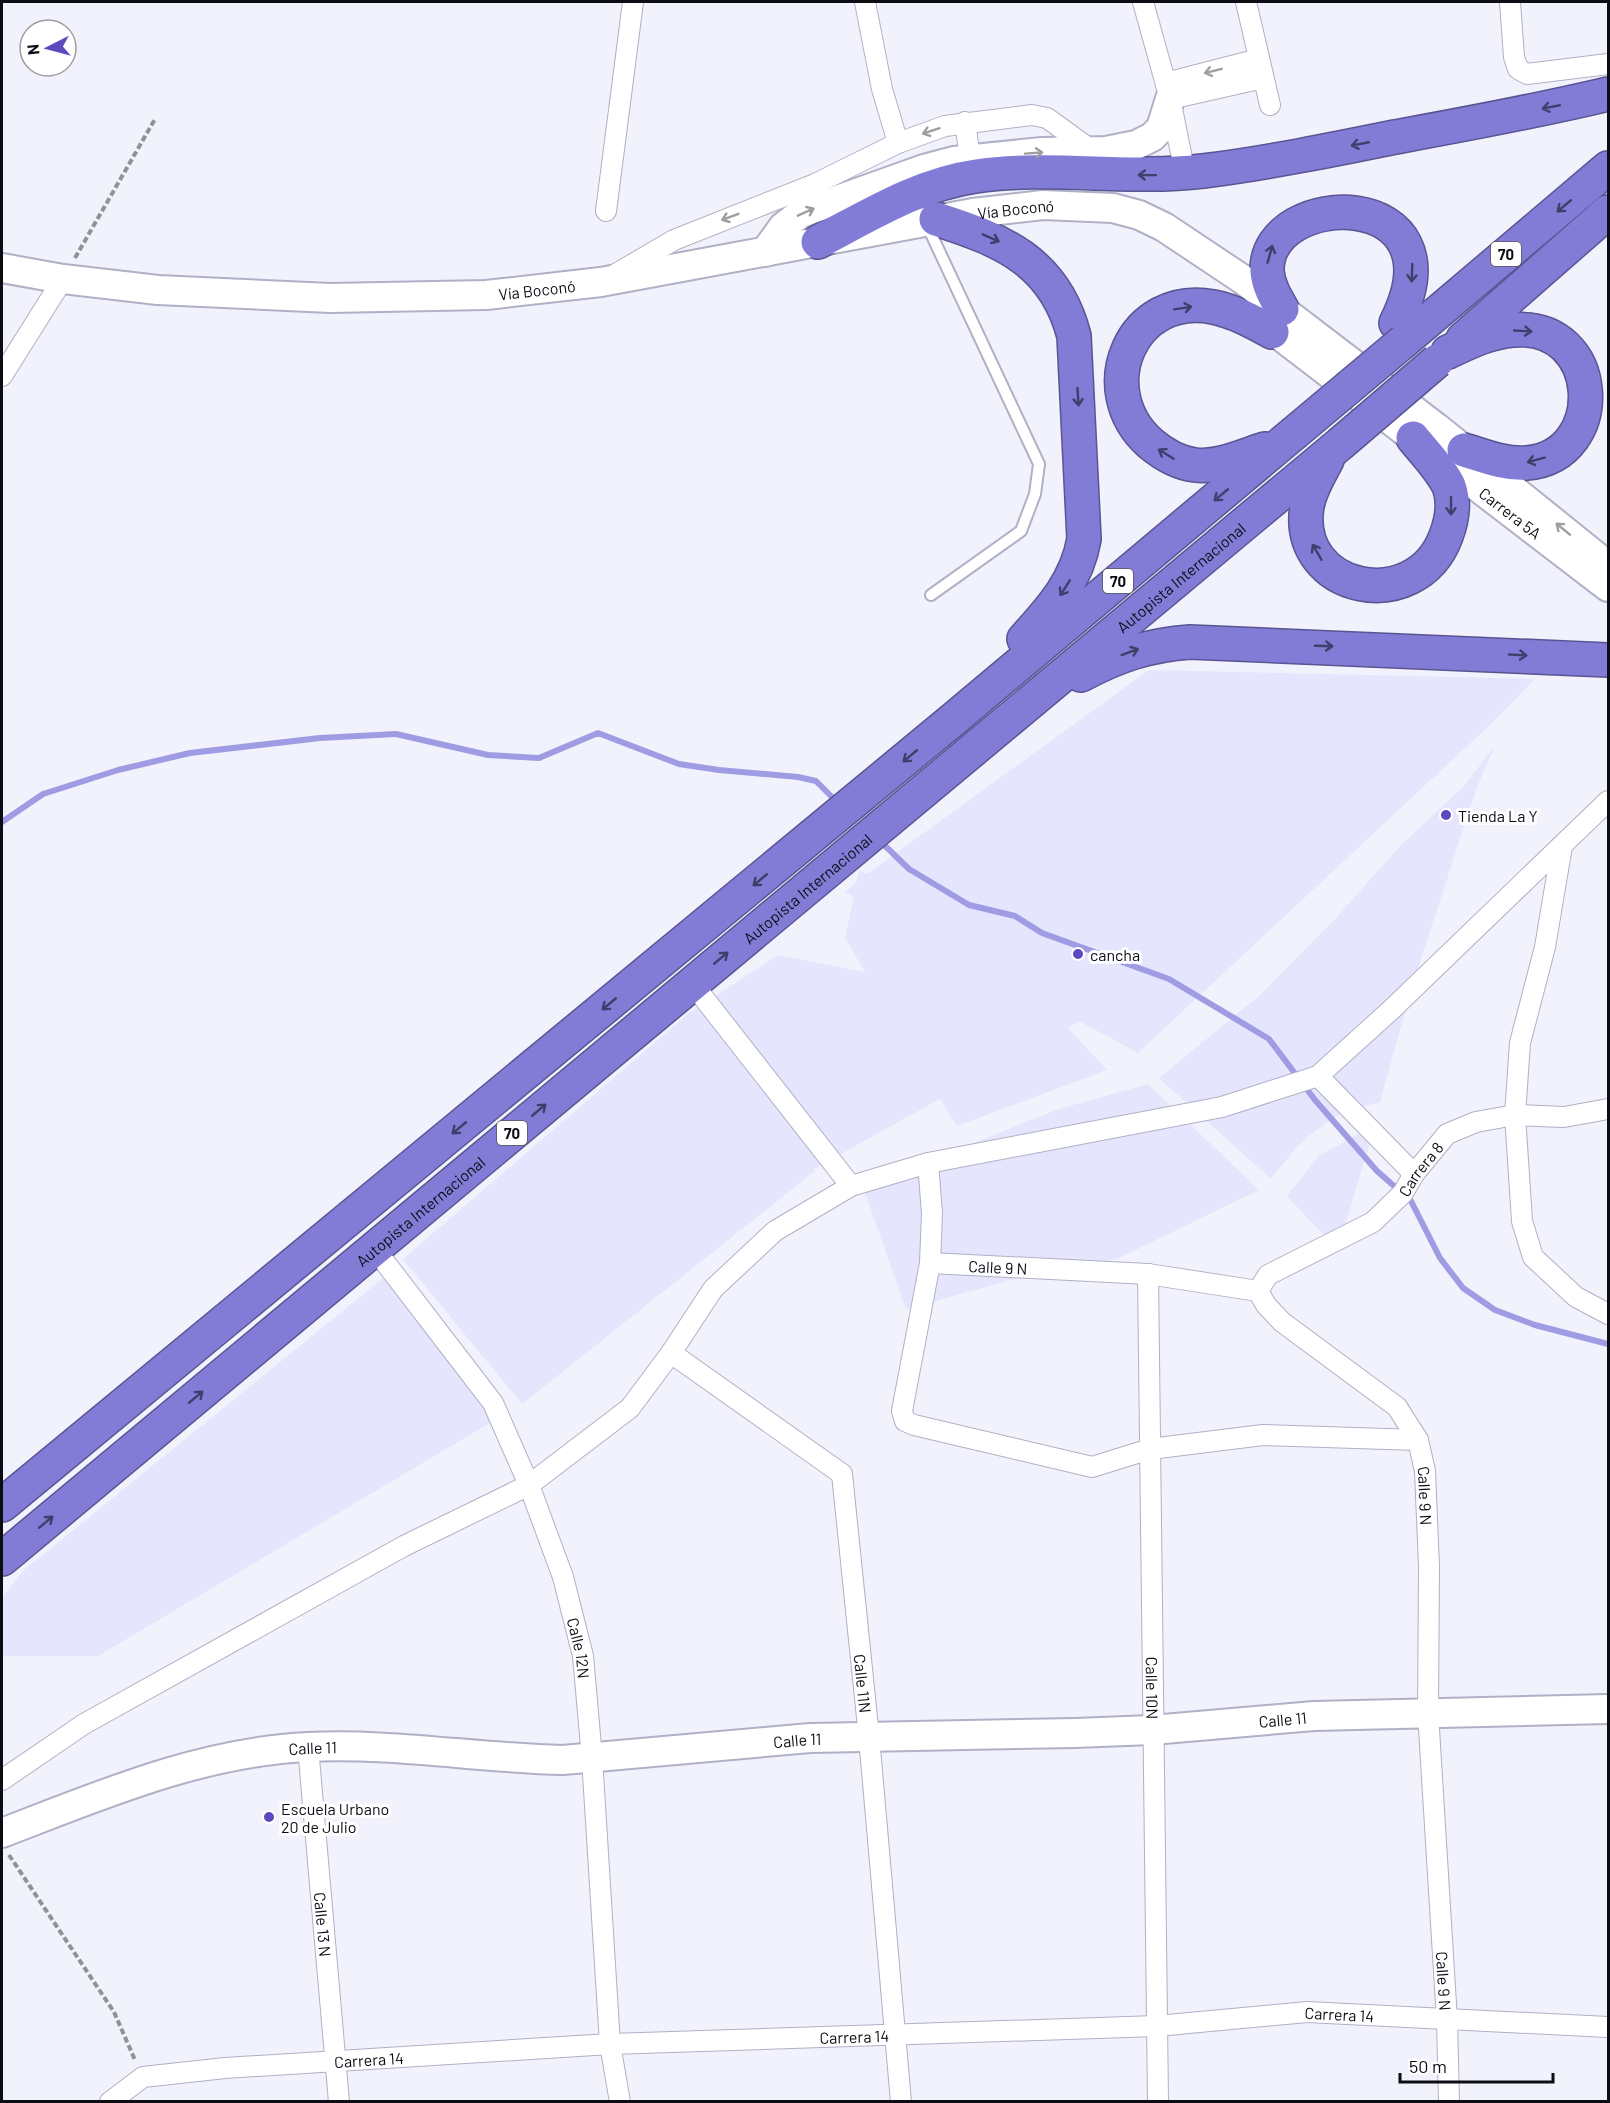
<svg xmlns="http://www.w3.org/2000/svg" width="1610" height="2103" viewBox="0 0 1610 2103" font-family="Barlow,sans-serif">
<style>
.built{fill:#e5e5fe}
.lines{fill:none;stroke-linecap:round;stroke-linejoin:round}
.stream{stroke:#9f9ce3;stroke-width:6}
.lane-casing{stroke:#b0b0c6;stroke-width:14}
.street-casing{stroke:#b0b0c6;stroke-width:22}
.secondary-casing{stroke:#b0b0c6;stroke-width:32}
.highway-casing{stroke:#595593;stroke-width:36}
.path{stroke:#91919a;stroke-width:4;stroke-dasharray:6 3;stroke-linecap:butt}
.lane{stroke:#fff;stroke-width:10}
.street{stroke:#fff;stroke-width:20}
.secondary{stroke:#fff;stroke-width:28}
.highway{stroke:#837cd7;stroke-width:33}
.highway-bridge-casing{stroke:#595593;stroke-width:36;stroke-linecap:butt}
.highway-bridge{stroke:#837cd7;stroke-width:33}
.oneway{stroke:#9e9ea1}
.oneway2{stroke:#423e6c}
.poi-dot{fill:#5d48c0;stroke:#fff;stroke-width:2}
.labels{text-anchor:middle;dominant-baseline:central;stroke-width:6;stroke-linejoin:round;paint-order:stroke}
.shield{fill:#fff;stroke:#55555a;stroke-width:1.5}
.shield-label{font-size:15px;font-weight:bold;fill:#0c0c14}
.street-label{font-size:16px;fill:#0c0c14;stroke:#fff}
.poi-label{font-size:16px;fill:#0c0c14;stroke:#fff;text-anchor:start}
</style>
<rect width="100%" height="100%" fill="#f2f2fc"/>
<g class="built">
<path d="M1149 670 1535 679 1493 722 1138 1053 1079 1021 1068 1028 1107 1070 957 1126 940 1099 814 1169 815 1171 522 1404 403 1259 688 1014 778 955 865 972 845 938 854 897 845 892 856 883 859 870 867 874Z"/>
<path d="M1495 745 1477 787 1415 977 1380 1102 1340 1114 1311 1134 1295 1149 1271 1179 1159 1078 1260 995 1336 918 1400 846 1465 785Z"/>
<path d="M1148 1084 1259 1190 1117 1259 1044 1271 906 1309 863 1187 1059 1109Z"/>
<path d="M1375 1125 1338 1250 1287 1196 1319 1156Z"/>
<path d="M387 1275 500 1417 98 1656H2V1597L23 1571Z"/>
</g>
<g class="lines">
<g class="stream">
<path d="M2 822 43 794 118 770 190 753 320 738 396 734 488 755 539 758 598 733 679 764 719 770 798 777 816 781 838 803"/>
<path d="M879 840 909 869 969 905 1015 916 1042 933 1169 979 1269 1039 1315 1100 1377 1171 1411 1201 1440 1258 1463 1288 1495 1310 1535 1325 1608 1344"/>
</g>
<g class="lane-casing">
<path id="lane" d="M926 223 1039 464 1035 494 1021 531 931 595"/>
</g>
<g class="street-casing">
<g id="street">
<path d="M865 2 882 89 898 143"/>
<path d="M1143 2 1170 99 1185 173"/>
<path d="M1246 2 1270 105"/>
<path d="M1510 2 1514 57 1518 69 1527 74 1608 64"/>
<path d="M1166 83 1259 59"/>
<path d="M1170 99 1263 78"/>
<path d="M965 122 970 158"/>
<path d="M606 211 633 2"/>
<path d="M616 274 674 240 815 184 898 143 945 126 1032 115 1047 118 1094 152"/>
<path d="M2 376 63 279"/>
<path d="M1562 846 1545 947 1520 1043 1515 1115 1522 1221 1533 1257 1576 1297 1608 1314"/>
<path d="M692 983 851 1186"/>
<path d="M1318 1076 1414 1174"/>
<path d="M928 1163 932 1213 930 1263 902 1411 905 1421 914 1425 1092 1467 1150 1449 1263 1435 1418 1440"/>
<path id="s1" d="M374 1248 493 1403 529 1485 563 1577 583 1656 592 1758 610 2044 620 2102"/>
<path id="s2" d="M930 1263 1148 1274 1258 1291"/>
<path id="s3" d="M1148 1274 1158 2102"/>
<path id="s4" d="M1258 1291 1266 1305 1282 1322 1397 1407 1418 1440 1425 1471 1429 1567 1428 1713 1447 2020 1449 2102"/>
<path id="s5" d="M1258 1291 1268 1275 1373 1222 1403 1193 1414 1174 1447 1134 1476 1122 1515 1115 1564 1117 1608 1109"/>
<path id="s6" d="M671 1353 842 1474 869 1737 901 2102"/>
<path id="s7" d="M308 1747 339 2102"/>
<path d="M2 1780 84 1724 404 1546 529 1485 630 1408 671 1353 713 1289 775 1231 851 1186 928 1163 1222 1107 1318 1076 1392 1009 1608 801"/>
<path id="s8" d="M110 2102 143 2077 225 2068 610 2044 1157 2026 1307 2012 1608 2027"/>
</g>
</g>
<g class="secondary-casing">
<g id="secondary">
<path d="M765 252 783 227 801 213 924 169 954 161 1042 152 1106 151 1136 145 1152 137 1161 128 1170 99"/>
<path id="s9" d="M2 268 63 279 158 290 330 298 486 295 601 282 973 213 1043 205 1113 208 1139 215 1164 227 1242 279 1437 428 1608 566"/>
<path id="s10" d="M1256 317 1608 587"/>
<path id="s11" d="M2 1833C101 1795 200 1752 308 1747 393 1743 478 1758 563 1760L810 1738 1075 1733 1152 1730 1314 1716 1608 1709"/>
</g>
</g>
<g class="highway-casing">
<g id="highway">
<path d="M936 219C1003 240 1055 262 1074 336L1084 539C1077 581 1051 609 1024 639"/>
<path d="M818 242C868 216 919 184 976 176 1052 165 1127 180 1203 171 1267 163 1331 150 1395 137 1466 124 1538 111 1608 94"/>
<path d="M1282 309C1275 297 1268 285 1267 271 1265 187 1466 184 1396 323"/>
<path d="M1463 339 1608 212"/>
<path d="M1404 341 1608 168"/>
<path d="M1448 352C1469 342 1489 332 1513 330 1604 322 1610 456 1527 463 1505 465 1484 456 1464 450"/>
<path d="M1265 449C1243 456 1218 468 1195 465 1178 463 1163 454 1150 443 1090 389 1132 291 1213 307 1234 311 1254 322 1272 332"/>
<path d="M1327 460C1319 475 1310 489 1307 506 1293 592 1416 617 1446 536 1452 520 1455 502 1449 486 1441 469 1425 453 1413 438"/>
<path d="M1081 675C1118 655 1149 645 1190 642L1608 660"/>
<path d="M2 1505 955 718 1293 434"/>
<path id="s12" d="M2 1559 1340 444"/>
</g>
</g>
<g class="path">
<path d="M75 258 155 119"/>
<path d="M9 1855 114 2012 135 2060"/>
</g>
<use href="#lane" class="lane"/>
<use href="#street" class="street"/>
<use href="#secondary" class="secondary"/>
<use href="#highway" class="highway"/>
<g class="highway-bridge-casing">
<g id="highway-bridge">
<path d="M1293 434 1404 341"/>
<path d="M1340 444 1437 361"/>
</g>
</g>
<use href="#highway-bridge" class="highway-bridge"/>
</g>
<defs><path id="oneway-shaft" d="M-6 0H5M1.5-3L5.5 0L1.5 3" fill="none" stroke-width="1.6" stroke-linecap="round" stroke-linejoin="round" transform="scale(1.5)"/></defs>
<g class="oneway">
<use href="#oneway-shaft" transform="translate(1213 71) rotate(166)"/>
<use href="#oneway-shaft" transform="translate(931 131) rotate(162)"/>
<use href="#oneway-shaft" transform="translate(1034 153) rotate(-4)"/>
<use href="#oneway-shaft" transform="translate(806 212) rotate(-24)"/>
<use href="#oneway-shaft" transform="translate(730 217) rotate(159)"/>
<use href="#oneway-shaft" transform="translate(1563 529) rotate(-141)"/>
</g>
<g class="oneway2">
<use href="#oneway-shaft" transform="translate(1551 107) rotate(169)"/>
<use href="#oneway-shaft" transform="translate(1360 144) rotate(169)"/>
<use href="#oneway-shaft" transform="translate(1147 175) rotate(-179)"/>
<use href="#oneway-shaft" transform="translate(1564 206) rotate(140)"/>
<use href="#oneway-shaft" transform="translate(991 238) rotate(24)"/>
<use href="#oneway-shaft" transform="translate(1270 254) rotate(-74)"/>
<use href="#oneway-shaft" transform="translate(1412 273) rotate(92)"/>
<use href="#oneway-shaft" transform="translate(1183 308) rotate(-9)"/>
<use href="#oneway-shaft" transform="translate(1523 331) rotate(3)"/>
<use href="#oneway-shaft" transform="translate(1078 397) rotate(87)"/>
<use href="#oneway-shaft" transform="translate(1166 454) rotate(-148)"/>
<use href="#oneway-shaft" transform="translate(1536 460) rotate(165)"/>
<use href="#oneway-shaft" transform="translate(1221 495) rotate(140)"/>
<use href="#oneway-shaft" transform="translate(1451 506) rotate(90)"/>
<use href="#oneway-shaft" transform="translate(1317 552) rotate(-120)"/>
<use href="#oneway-shaft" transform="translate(1065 588) rotate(122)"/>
<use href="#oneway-shaft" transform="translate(1324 646) rotate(2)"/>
<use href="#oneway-shaft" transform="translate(1130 652) rotate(-20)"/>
<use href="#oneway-shaft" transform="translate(1518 655) rotate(3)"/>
<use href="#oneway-shaft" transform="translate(910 756) rotate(140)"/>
<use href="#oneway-shaft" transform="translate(760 880) rotate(140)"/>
<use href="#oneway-shaft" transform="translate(721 958) rotate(-40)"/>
<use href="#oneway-shaft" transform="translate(609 1004) rotate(140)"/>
<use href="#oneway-shaft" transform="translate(539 1110) rotate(-40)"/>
<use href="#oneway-shaft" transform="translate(459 1128) rotate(140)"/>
<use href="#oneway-shaft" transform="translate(196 1397) rotate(-40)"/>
<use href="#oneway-shaft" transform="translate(46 1522) rotate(-40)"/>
</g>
<g class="poi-dot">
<circle cx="1446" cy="815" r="6"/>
<circle cx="1078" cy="954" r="6"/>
<circle cx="269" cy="1817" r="6"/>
</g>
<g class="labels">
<g class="shield">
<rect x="1491" y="242" width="30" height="24" rx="4.5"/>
<rect x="1103" y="569" width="30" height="24" rx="4.5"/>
<rect x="497" y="1121" width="30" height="24" rx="4.5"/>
</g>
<g class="shield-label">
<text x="1506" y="254">70</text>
<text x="1118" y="581">70</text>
<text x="512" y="1133">70</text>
</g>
<g class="street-label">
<text stroke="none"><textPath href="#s9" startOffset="1023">Vía Boconó</textPath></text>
<text stroke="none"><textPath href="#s9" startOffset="537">Vía Boconó</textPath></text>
<text stroke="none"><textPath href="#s10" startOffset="321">Carrera 5A</textPath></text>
<text stroke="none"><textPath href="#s12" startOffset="1534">Autopista Internacional</textPath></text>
<text stroke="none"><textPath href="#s12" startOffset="1048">Autopista Internacional</textPath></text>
<text stroke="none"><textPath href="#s5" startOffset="208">Carrera 8</textPath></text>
<text stroke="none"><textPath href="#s12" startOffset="544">Autopista Internacional</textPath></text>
<text stroke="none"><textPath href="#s2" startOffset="68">Calle 9 N</textPath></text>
<text stroke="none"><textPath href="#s4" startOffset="278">Calle 9 N</textPath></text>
<text stroke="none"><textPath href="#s1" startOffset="456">Calle 12N</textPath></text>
<text stroke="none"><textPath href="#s6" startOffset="420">Calle 11N</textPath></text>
<text stroke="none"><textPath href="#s3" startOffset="414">Calle 10N</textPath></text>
<text stroke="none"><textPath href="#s11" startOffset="1296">Calle 11</textPath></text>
<text stroke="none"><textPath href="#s11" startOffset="810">Calle 11</textPath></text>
<text stroke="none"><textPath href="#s11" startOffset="324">Calle 11</textPath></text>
<text stroke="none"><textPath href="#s7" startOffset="178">Calle 13 N</textPath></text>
<text stroke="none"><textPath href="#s4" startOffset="764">Calle 9 N</textPath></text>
<text stroke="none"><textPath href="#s8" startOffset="1240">Carrera 14</textPath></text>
<text stroke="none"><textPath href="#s8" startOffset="754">Carrera 14</textPath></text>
<text stroke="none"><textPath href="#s8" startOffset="268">Carrera 14</textPath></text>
</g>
<g class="poi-label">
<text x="1458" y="815">Tienda La Y</text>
<text x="1090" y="954">cancha</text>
<text x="281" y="1808">Escuela Urbano<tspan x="281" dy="18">20 de Julio</tspan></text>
</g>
</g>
<rect width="1610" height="2103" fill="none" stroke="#0c0c14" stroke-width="6"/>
<g transform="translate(48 48) rotate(264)"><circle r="28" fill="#ffffff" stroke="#9e9ea1" stroke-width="1.5"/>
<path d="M0-4.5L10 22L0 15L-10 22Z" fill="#5d48c0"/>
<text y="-9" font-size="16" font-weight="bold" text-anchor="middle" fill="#0c0c14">N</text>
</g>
<path d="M1400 2073v9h153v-9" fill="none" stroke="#0c0c14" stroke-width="3"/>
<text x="1409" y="2073" font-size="18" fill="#0c0c14" stroke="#ffffff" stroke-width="4.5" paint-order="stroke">50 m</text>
</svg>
